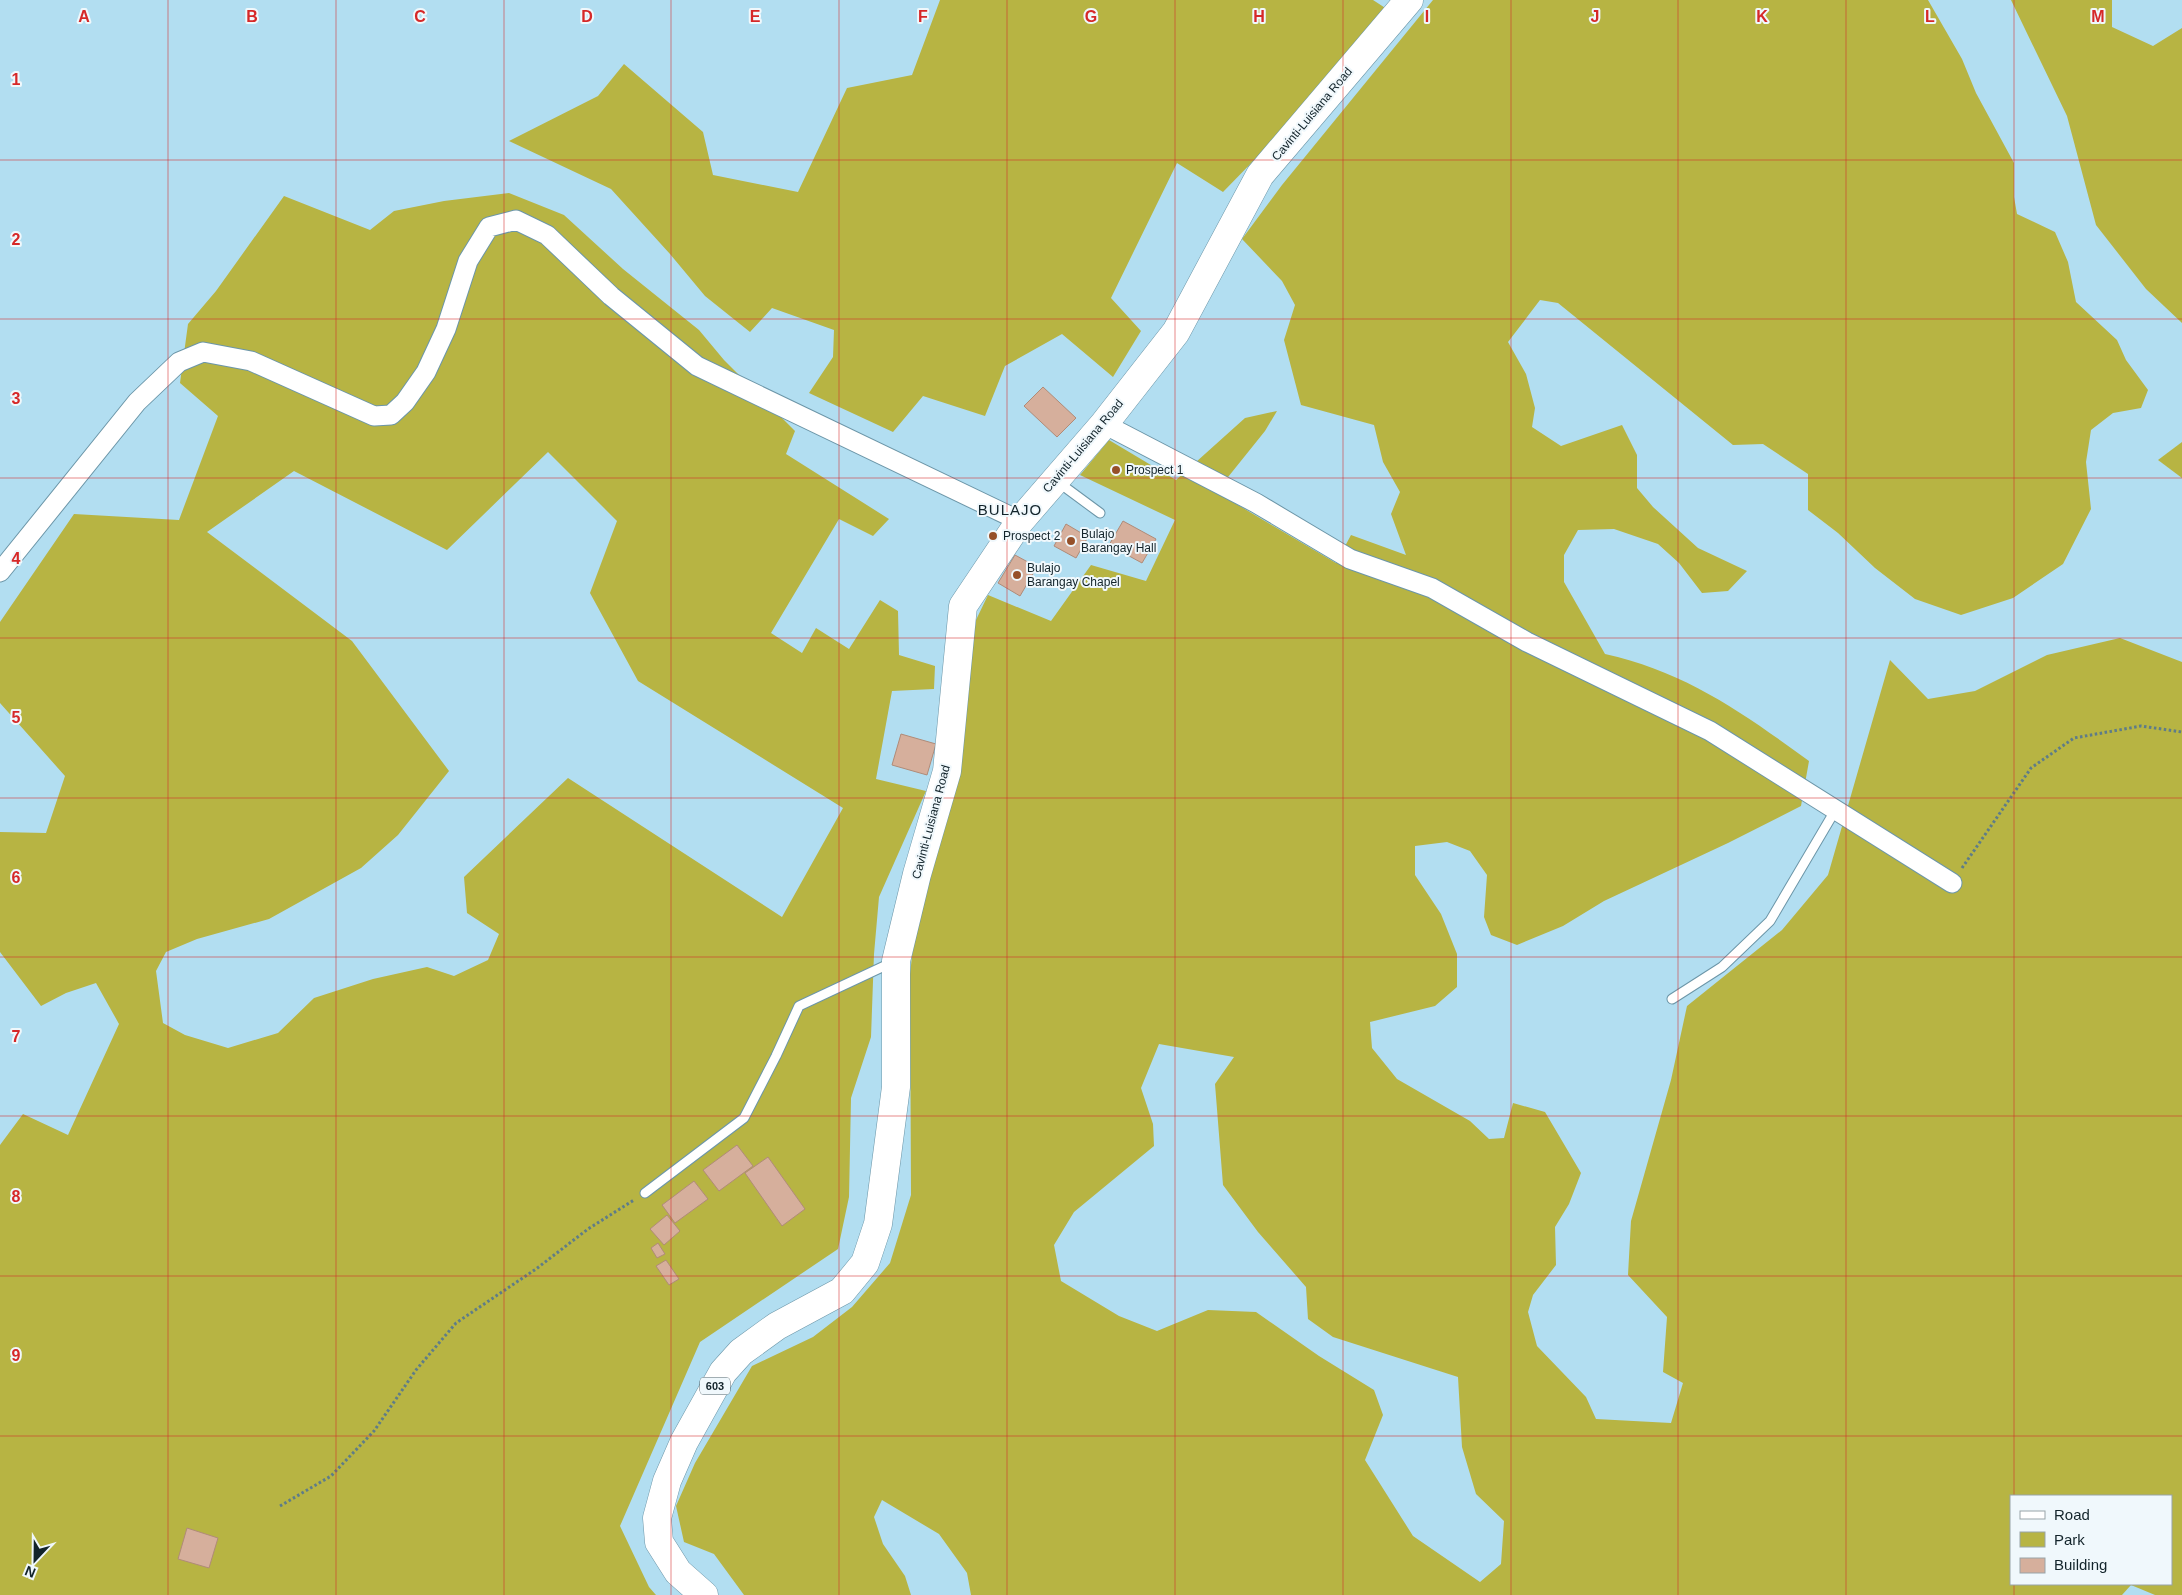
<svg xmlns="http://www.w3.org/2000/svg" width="2182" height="1595" viewBox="0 0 2182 1595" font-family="Arial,sans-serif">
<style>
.green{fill:#b7b443;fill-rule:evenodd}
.building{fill:#d6af9c;stroke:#b08b78}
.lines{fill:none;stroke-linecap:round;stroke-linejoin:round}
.service-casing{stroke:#6c96a8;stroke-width:11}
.minor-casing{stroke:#6c96a8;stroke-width:21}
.primary-casing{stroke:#6c96a8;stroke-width:29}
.path{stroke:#5e7c89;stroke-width:3;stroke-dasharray:2.5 2.5;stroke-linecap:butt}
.service{stroke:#fff;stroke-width:9}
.minor{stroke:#fff;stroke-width:19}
.primary{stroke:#fff;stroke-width:28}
.grid{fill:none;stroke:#d62828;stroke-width:1;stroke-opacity:0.55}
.poi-dot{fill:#965029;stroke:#f0f8fc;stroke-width:2}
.labels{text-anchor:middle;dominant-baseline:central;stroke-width:4;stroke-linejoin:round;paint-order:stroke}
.shield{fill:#f0f8fc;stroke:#55646a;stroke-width:1}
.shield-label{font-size:11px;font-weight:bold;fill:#13242b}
.street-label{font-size:12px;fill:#13242b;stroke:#f0f8fc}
.poi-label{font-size:12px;fill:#13242b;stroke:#f0f8fc;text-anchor:start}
.quarter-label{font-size:15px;letter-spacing:1px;fill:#13242b;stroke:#f0f8fc}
.grid-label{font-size:16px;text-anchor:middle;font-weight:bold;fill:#d62828;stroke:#f0f8fc;stroke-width:4;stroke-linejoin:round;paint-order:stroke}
</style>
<rect width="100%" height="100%" fill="#b2def1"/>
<g class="green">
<path d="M940 0H1373L1396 15 1223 192 1177 163 1111 298 1141 331 1113 377 1062 334 1005 366 985 416 923 396 893 432 809 393 833 357 834 330 772 308 750 332 705 296 670 254 611 189 509 141 598 96 624 64 703 132 713 175 798 192 847 88 912 75Z"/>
<path d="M1433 0H1928L1962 59 1976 93 2014 163V197L2017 214 2055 232 2068 262 2076 302 2117 340 2126 360 2148 390 2141 408 2113 413 2091 430 2086 462 2091 509 2063 564 2013 598 1961 615 1915 599 1875 568 1838 533 1808 510V474L1763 444 1733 445 1558 303 1540 300 1508 342 1526 374 1535 408 1532 427 1561 446 1622 425 1637 455V488L1653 507 1698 548 1747 571 1728 591 1702 593 1679 563 1658 544 1614 529 1578 530 1564 555V582L1605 654C1686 672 1743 713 1809 761L1801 806 1728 843 1604 901 1563 926 1517 945 1491 935 1484 917 1487 875 1470 851 1447 842 1415 846V875L1441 914 1457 954V987L1435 1006 1370 1022 1372 1048 1397 1079 1470 1121 1489 1139 1504 1138 1513 1103 1545 1112 1581 1173 1569 1204 1555 1227 1556 1265 1533 1295 1528 1312 1537 1346 1586 1397 1596 1419 1671 1423 1683 1383 1663 1372 1667 1317 1628 1275 1631 1221 1671 1080 1687 1006 1782 930 1828 875 1890 660 1928 699 1975 691 2047 655 2120 638 2182 662V1595H2155L2131 1585 2122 1595H971L967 1573 939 1534 882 1500 874 1517 883 1544 905 1576 911 1595H744L714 1554 684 1542 676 1506 695 1463 752 1366 813 1337 852 1307 890 1263 911 1195 910 974 915 930 970 663 976 620 988 595 1051 621 1091 565 1146 581 1175 520 1080 475 1109 440 1176 480 1245 418 1277 411 1265 431 1216 492 1336 563 1351 535 1406 555 1391 514 1400 492 1383 462 1374 425 1301 405 1284 340 1295 305 1282 281 1242 239 1282 185ZM1159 1044 1234 1057 1215 1084 1223 1185 1258 1232 1306 1287 1308 1319 1333 1337 1458 1377 1462 1447 1476 1494 1504 1521 1501 1564 1480 1582 1413 1536 1365 1460 1383 1415 1374 1390 1319 1356 1256 1312 1208 1310 1157 1331 1119 1316 1061 1281 1054 1245 1074 1212 1154 1146 1153 1124 1141 1088ZM2011 1496H2171V1584H2011Z"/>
<path d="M2011 0H2112V27L2153 46 2182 28V323L2146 289 2096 225 2067 116Z"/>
<path d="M509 193 564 215 623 269 699 330 724 360 795 431 786 454 889 519 873 536 839 519 771 633 802 653 816 628 849 649 880 600 898 611 899 655 935 666 934 689 892 691 876 779 926 791 879 897 874 954 871 1037 851 1098 849 1197 838 1249 700 1342 620 1526 649 1587 656 1595H0V1145L23 1114 68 1135 119 1024 96 983 66 993 41 1006 0 952V832L46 833 65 776 0 703V622L74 514 179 520 218 416 180 383 188 324 216 291 284 196 370 230 394 211 444 201ZM548 452 617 521 590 593 638 681 843 808 782 917 568 778 464 877 467 913 499 934 488 960 454 976 427 967 373 979 314 998 278 1033 228 1048 185 1035 163 1023 156 971 166 952 197 939 269 919 361 868 398 835 449 771 352 641 207 532 294 471 447 550Z"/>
<path d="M2182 442V478L2158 460Z"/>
</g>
<g class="building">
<path d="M1043 387 1076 418 1057 437 1024 406Z"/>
<path d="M1123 521 1156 539 1142 563 1109 545Z"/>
<path d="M1066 524 1088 537 1076 558 1054 546Z"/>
<path d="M1015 555 1037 567 1020 596 998 583Z"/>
<path d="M901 734 936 744 927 775 892 765Z"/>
<path d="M737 1145 753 1166 719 1191 703 1170Z"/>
<path d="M768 1157 805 1209 782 1226 745 1173Z"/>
<path d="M694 1181 708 1199 675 1223 662 1205Z"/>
<path d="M667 1215 680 1231 664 1245 650 1229Z"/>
<path d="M658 1243 665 1254 657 1258 651 1248Z"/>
<path d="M666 1260 679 1279 669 1285 656 1266Z"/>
<path d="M187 1528 218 1538 209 1568 178 1559Z"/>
</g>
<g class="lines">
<g class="service-casing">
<g id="service">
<path d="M1058 482 1100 513"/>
<path d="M1672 999 1722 967 1770 921 1836 809"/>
<path d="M645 1193 744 1118 776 1056 799 1006 893 962"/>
</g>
</g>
<g class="minor-casing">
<g id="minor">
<path d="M1104 424 1256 503 1350 559 1432 588 1527 642 1710 731 1952 883"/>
<path d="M0 572 137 402 179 362 203 352 251 361 374 416 391 415 405 402 426 372 446 329 468 261 489 227 516 220 547 235 611 296 697 366 1020 521"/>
</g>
</g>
<g class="primary-casing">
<path id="primary" d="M704 1595 678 1572 659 1542 657 1518 667 1481 684 1442 723 1372 741 1352 777 1326 842 1291 865 1263 878 1224 896 1087V961L917 874 947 771 963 606 1020 521 1104 424 1176 332 1260 175 1409 0"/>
</g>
<g class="path">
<path d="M1962 868 2031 768 2074 738 2141 726 2182 732"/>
<path d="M280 1506 331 1476 374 1431 416 1370 456 1323 536 1269 588 1229 634 1200"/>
</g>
<use href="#service" class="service"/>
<use href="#minor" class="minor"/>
<use href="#primary" class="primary"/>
</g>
<path class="grid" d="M168 0V1595M336 0V1595M504 0V1595M671 0V1595M839 0V1595M1007 0V1595M1175 0V1595M1343 0V1595M1511 0V1595M1678 0V1595M1846 0V1595M2014 0V1496M0 160H2182M0 319H2182M0 478H2182M0 638H2182M0 798H2182M0 957H2182M0 1116H2182M0 1276H2182M0 1436H2182M2014 1584V1595"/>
<g class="poi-dot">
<circle cx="1116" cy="470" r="5"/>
<circle cx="993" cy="536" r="5"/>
<circle cx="1071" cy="541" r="5"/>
<circle cx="1017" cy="575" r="5"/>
</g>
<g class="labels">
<rect class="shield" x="700" y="1377.5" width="30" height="17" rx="4"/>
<g class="shield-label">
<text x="715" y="1386">603</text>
</g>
<g class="street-label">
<text transform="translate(1312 114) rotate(-50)">Cavinti-Luisiana Road</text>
<text transform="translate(1083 446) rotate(-50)">Cavinti-Luisiana Road</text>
<text transform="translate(931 822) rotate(-75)">Cavinti-Luisiana Road</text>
</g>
<g class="poi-label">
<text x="1126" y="470">Prospect 1</text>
<text x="1081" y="534">Bulajo<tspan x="1081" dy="14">Barangay Hall</tspan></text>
<text x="1003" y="536">Prospect 2</text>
<text x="1027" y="568">Bulajo<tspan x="1027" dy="14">Barangay Chapel</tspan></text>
</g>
<g class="quarter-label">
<text x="1010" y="509">BULAJO</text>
</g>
</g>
<g class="grid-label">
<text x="84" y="22">A</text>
<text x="252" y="22">B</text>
<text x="420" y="22">C</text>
<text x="587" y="22">D</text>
<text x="755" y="22">E</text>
<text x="923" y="22">F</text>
<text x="1091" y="22">G</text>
<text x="1259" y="22">H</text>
<text x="1427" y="22">I</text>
<text x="1595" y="22">J</text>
<text x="1762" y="22">K</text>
<text x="1930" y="22">L</text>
<text x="2098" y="22">M</text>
<text x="16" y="85">1</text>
<text x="16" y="245">2</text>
<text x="16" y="404">3</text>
<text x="16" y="564">4</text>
<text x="16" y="723">5</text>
<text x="16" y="883">6</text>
<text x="16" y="1042">7</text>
<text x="16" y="1202">8</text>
<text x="16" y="1361">9</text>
</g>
<rect x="2010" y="1495" width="162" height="90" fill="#f0f8fc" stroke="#98a3a8"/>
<rect x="2020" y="1511" width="25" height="8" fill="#ffffff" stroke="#98a3a8"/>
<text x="2054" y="1520" font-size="15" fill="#13242b">Road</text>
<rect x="2020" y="1532" width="25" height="15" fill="#b7b443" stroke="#98a3a8"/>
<text x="2054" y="1545" font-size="15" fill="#13242b">Park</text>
<rect x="2020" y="1558" width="25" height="15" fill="#d6af9c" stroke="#98a3a8"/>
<text x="2054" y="1570" font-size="15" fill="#13242b">Building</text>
<g transform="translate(35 1560) rotate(202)" stroke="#f0f8fc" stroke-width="4" paint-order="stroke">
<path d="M0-4L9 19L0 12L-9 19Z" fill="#13242b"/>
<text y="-8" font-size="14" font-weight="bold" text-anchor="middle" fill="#13242b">N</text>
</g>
</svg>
